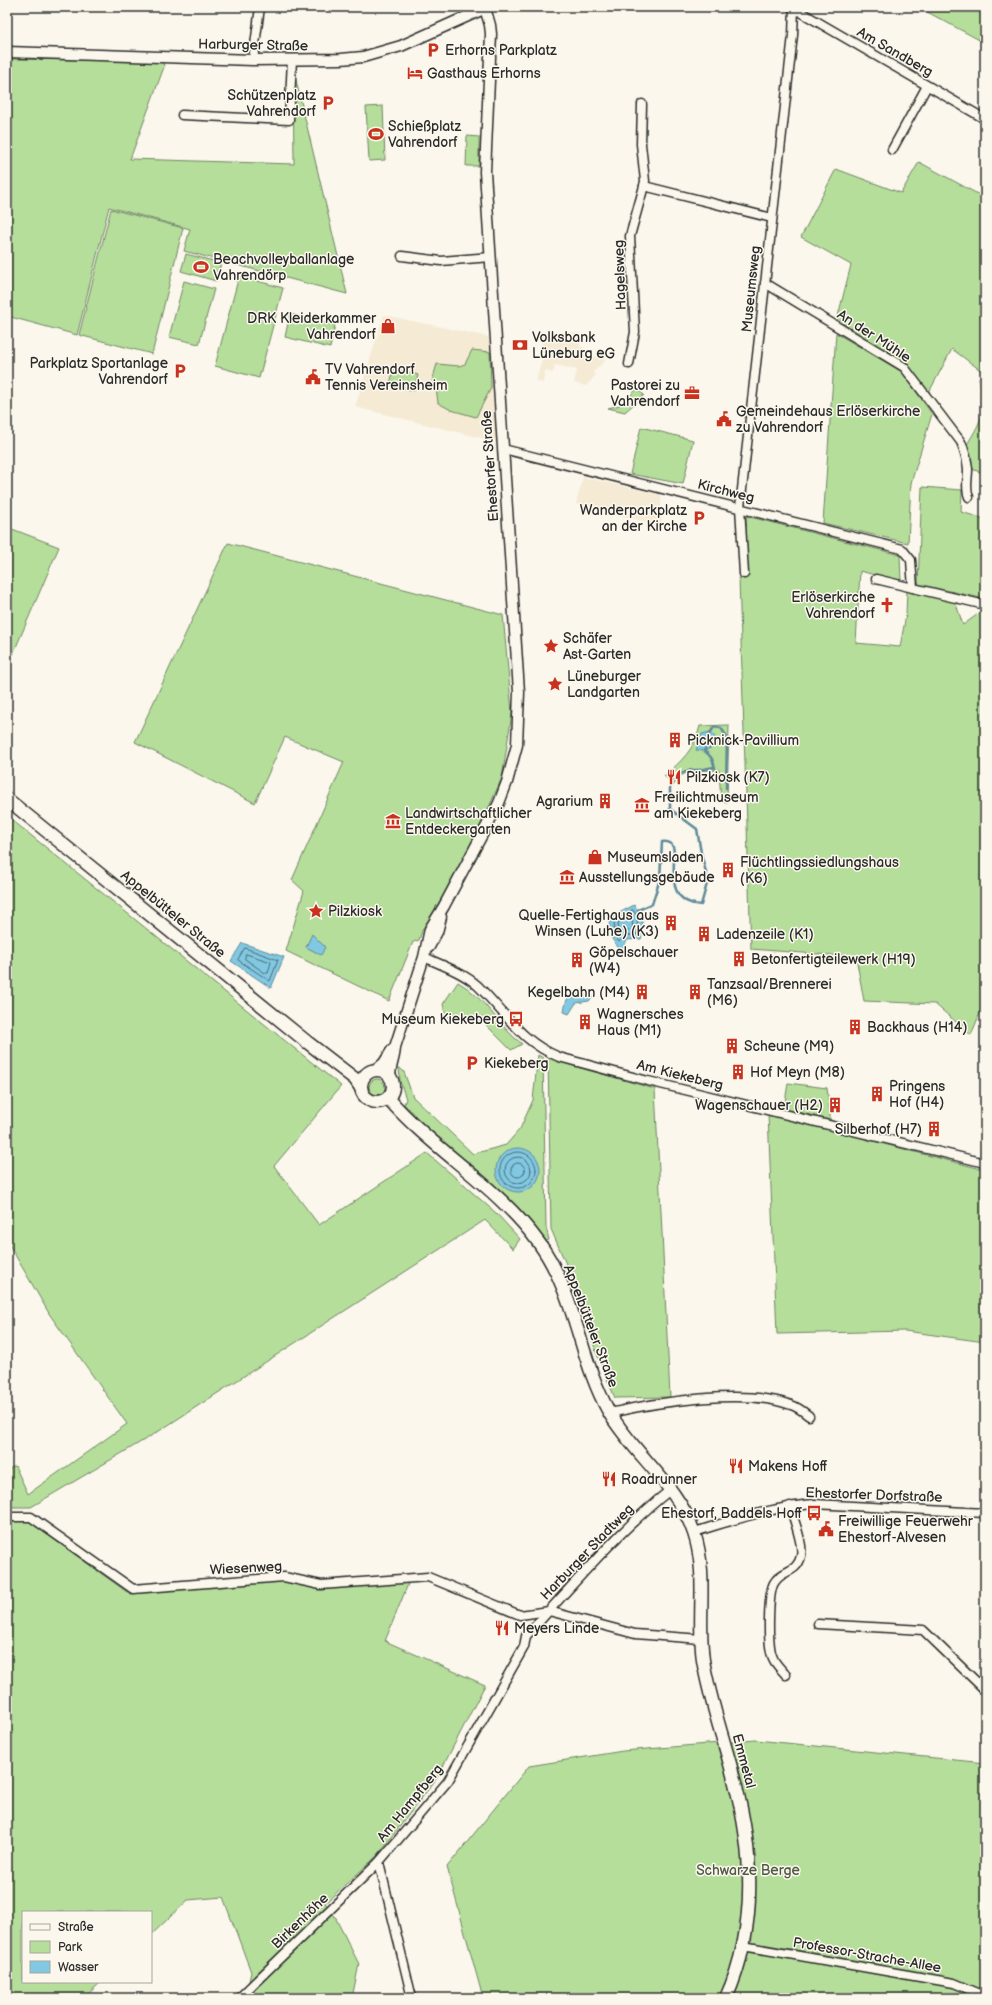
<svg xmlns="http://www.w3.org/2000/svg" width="992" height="2005" viewBox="0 0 992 2005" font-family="'Balsamiq Sans',sans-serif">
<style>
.built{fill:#f5ead4}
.green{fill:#b5de9b;stroke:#708463}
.water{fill:#81c8e2;stroke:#5f8999}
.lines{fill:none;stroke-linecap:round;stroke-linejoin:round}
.shore{stroke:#4d6a74;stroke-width:1}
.stream{stroke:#5f8999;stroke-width:2.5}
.minor-casing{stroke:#2b2b2b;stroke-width:11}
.tertiary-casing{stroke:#2b2b2b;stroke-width:13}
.secondary-casing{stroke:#2b2b2b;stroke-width:15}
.minor{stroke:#fbf7ec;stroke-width:8}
.tertiary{stroke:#fbf7ec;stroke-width:10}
.secondary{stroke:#fbf7ec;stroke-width:12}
.labels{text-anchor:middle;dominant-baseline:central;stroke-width:3;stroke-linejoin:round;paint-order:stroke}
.street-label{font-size:14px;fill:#2b2b2b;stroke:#fbf7ec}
.poi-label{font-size:14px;fill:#2b2b2b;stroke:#fbf7ec;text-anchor:start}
.park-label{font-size:14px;fill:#4e5847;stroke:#fbf7ec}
</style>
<rect width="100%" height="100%" fill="#fbf7ec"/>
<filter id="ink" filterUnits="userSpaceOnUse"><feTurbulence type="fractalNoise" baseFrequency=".025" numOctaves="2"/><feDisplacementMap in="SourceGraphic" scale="8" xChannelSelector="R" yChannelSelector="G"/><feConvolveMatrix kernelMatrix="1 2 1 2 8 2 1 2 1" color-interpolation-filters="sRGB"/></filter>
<g filter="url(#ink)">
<g class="built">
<path d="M384 315 489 337 497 442 355 407Z"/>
<path d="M541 332 580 333V347H584L583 354 606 360 593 372 596 375 586 386 574 383 577 370 555 365 553 373 545 371 543 383 536 381 543 356Z"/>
<path d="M583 477 661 495 662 526 576 504Z"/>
</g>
<g class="green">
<path d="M918 7H985V43Z"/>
<path d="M7 59 163 61 164 67 130 159 294 164 293 68 347 294 184 251 190 229 109 207 77 335 7 316Z"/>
<path d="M383 106 385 160 369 161 366 107Z"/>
<path d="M467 136 479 137V166H466Z"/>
<path d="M919 162 985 198V474L972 469 966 446C984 417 986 411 979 378L983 372 952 349 928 394 907 364 837 320 851 265 801 237 836 169 901 193Z"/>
<path d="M111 209 183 228 152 354 79 335Z"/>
<path d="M186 254 221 263 216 281 181 271Z"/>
<path d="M239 276 283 288 259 378 215 366Z"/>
<path d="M184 281 214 289 199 344 169 337Z"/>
<path d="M290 314 335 325 330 348 285 337Z"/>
<path d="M836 333 902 372 932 414 911 483 908 543 823 523Z"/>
<path d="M472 350 490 352 491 388 476 417 451 410 438 403 436 387 432 381 437 364 459 366 465 364Z"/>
<path d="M394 368 418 375 414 391 390 384Z"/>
<path d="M637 389 644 395 625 412 608 408 620 405Z"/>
<path d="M641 427 693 440 683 484 630 474Z"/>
<path d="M922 487 962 490 961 512 985 519V599L918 584Z"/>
<path d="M746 516 900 555 901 582 860 571 856 643 900 647 906 615 907 590 954 598 963 625 985 609V1001L971 1035 935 1004 864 1001 856 957 751 949 739 578H747Z"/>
<path d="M7 527 59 547 7 668Z"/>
<path d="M228 543 503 615 512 713 502 778 480 827 427 925 423 928 419 940 413 942 389 1001 286 951 304 891 292 880 344 762 285 737 255 803 135 742Z"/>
<path d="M729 725 727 802 721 801 719 770 691 771 680 776 672 787 673 783 664 776C681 762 695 749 700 726Z"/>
<path d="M7 816 341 1086 274 1166 319 1225 427 1153 496 1213 520 1239 513 1249 485 1220 156 1433 31 1507H7V1470L15 1466 28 1494 127 1424 50 1315 7 1241Z"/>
<path d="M458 982C485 997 498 1026 522 1044L511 1050 483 1022H453L445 1013 443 1004Z"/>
<path d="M538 1055 543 1058 546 1227 549 1240 543 1242 515 1208 424 1126 404 1104 406 1099 400 1081 399 1067 404 1072 413 1097 473 1154 506 1145 520 1129 533 1100Z"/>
<path d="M548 1057 577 1067 655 1089 670 1397 615 1398 596 1352 575 1285 551 1229Z"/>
<circle cx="377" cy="1087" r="8"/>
<path d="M788 1083 827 1088 831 1126 783 1115Z"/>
<path d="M768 1114 985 1170V1342L905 1331 777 1334Z"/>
<path d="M7 1520H27L127 1592 279 1578 317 1587 410 1579 385 1641 485 1685 437 1778 377 1856 325 1903 334 1915 359 1964 352 1998H243L246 1995 251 1972 223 1897 188 1900 151 1935V1912H23V1982H101L84 1998H7Z"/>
<path d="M756 1740 985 1763V1998H483L447 1867 529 1766 623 1751Z"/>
</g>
<g class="water">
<path d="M710 732C716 737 717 740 715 746L704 751 696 750 702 734Z"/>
<path d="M634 905C642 914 645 927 641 939L627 940 622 952C612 940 607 935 610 918Z"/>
<path d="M312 934 325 947 321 955 306 947Z"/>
<path d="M242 943 284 957 271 988 231 961Z"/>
<path d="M580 992 593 997 589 1001 576 1003 569 1014 564 1012C566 1000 567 994 580 992Z"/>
<circle cx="518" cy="1170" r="22"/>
</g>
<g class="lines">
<g class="shore">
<path d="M633 910 637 916 638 934 625 936 619 942 615 937 614 921Z"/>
<path d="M630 917 632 918 633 930 619 932 618 923Z"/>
<path d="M245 948 278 960 270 981 238 960Z"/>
<path d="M246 954 271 962 268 973H265L245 959Z"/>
<circle cx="518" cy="1170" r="18"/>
<circle cx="518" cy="1170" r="13"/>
<circle cx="518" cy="1170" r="7"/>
</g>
<g class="stream">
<path d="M709 735 714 727 721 728 727 737 726 788"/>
<path d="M638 910 652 904 660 879 662 842C692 837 650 901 701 905L708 880 701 853 697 829 670 809V781L678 779V774L691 770H699L714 767 715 768C713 760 711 755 704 751L705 749"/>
</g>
<g class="minor-casing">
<g id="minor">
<path d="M792 7 985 119"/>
<path d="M253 60 260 7"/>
<path d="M642 104 641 144 645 181 644 186"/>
<path d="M182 115 289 120 292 60"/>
<path d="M892 150 927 86"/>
<path d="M402 256 441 261 491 257"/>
<path d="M765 283 904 367 961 442C965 451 967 459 968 469 968 480 965 488 969 497"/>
<path d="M629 364 635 332 630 236 644 186 772 218"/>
<path d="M503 449 902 549 911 560 913 588 981 604"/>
<path d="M744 574 740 507 793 35 794 8"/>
<path d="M876 579 913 588"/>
<path d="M424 957C442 965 464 973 478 986 506 1013 521 1042 559 1057L648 1081 985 1163"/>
<path d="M610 1413C657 1402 746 1388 791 1405 798 1407 804 1412 809 1416"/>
<path d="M7 1517H31L133 1589 284 1577 321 1585 428 1577 520 1615 549 1611 635 1634 701 1639"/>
<path d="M694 1532C734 1520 772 1507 814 1504L985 1513"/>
<path d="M818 1624 923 1630 985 1690"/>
<path d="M786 1675C782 1670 775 1664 773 1658 767 1647 768 1593 774 1583 782 1569 797 1574 801 1556 804 1545 793 1518 790 1506"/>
<path d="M743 1946 954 1983 985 1996"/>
<path d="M239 1998 379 1862"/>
<path d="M412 1998 379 1862 448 1781 524 1647 526 1636C572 1586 616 1533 670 1490"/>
</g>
</g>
<g class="tertiary-casing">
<g id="tertiary">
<path d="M7 52 253 60 341 59 363 57 401 46 488 7"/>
<path d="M429 947 437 932 441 917"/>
<path d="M376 1070 384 1063 392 1050"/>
<path d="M390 1076C390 1066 395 1057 395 1047L424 957 430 929 444 906 499 803 507 782 517 745 519 692 485 172 491 34 490 25 485 8"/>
</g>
</g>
<g class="secondary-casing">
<g id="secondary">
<path d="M7 799 307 1042 355 1079 361 1088"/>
<circle cx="377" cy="1086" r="16"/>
<path d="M388 1098C434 1151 498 1186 539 1243 576 1294 579 1359 609 1412 634 1455 678 1485 694 1533 708 1574 697 1617 703 1660 710 1702 725 1742 735 1783 754 1855 757 1929 726 1998"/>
</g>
</g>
<use href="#minor" class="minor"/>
<use href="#tertiary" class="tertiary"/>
<use href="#secondary" class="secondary"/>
</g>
</g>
<defs>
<g id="parking-bare" transform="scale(1.2)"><path d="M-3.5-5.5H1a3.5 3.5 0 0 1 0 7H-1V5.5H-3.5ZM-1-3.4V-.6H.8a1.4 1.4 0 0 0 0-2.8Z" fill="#c8321e" stroke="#fbf7ec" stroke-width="2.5" paint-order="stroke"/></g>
<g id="hotel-bare" transform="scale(1.2)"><path d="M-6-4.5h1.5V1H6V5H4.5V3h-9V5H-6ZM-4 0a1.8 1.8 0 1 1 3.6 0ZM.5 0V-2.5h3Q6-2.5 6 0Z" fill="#c8321e" stroke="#fbf7ec" stroke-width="2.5" paint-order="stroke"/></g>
<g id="stadium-bare" transform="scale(1.2)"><path d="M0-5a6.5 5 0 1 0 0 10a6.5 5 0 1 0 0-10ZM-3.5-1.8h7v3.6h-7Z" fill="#c8321e" stroke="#fbf7ec" stroke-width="2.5" paint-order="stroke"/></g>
<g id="shop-bare" transform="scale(1.2)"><path d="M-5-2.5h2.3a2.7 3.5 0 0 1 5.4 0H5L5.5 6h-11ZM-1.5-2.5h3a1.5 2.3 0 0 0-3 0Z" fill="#c8321e" stroke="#fbf7ec" stroke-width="2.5" paint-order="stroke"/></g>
<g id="bank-bare" transform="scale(1.2)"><path d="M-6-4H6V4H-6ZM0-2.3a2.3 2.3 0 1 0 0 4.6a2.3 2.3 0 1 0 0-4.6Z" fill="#c8321e" stroke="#fbf7ec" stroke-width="2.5" paint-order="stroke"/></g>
<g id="civic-bare" transform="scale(1.2)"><path d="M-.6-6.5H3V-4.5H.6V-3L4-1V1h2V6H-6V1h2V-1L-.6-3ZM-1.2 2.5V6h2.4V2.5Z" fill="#c8321e" stroke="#fbf7ec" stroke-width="2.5" paint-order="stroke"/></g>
<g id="office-bare" transform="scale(1.2)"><path d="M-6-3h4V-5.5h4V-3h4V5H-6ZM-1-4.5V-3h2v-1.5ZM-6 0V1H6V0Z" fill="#c8321e" stroke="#fbf7ec" stroke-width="2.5" paint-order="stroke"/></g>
<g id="church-bare" transform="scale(1.2)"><path d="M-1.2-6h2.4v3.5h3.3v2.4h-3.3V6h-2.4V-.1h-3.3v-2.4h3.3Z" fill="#c8321e" stroke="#fbf7ec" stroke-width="2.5" paint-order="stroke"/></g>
<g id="sight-bare" transform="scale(1.2)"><path d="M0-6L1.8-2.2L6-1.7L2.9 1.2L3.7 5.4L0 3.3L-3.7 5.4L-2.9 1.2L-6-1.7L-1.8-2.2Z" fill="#c8321e" stroke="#fbf7ec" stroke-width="2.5" paint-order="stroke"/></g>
<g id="building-bare" transform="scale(1.2)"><path d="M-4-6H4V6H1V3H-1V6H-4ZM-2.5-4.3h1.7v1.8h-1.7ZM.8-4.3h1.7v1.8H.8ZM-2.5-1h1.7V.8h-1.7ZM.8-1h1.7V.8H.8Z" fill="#c8321e" stroke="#fbf7ec" stroke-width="2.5" paint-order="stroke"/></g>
<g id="restaurant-bare" transform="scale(1.2)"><path d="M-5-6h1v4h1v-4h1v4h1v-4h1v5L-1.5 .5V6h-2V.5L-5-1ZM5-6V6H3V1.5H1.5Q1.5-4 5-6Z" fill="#c8321e" stroke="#fbf7ec" stroke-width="2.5" paint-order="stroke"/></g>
<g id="museum-bare" transform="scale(1.2)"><path d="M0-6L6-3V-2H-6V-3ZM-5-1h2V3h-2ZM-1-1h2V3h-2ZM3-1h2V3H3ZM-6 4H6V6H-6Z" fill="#c8321e" stroke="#fbf7ec" stroke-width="2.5" paint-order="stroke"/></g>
<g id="bus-bare" transform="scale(1.2)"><path d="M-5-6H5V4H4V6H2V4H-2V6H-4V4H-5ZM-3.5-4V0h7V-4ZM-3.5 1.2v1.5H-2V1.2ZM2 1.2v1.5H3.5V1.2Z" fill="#c8321e" stroke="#fbf7ec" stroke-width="2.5" paint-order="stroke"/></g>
</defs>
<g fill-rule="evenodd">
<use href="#parking-bare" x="433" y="50"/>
<use href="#hotel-bare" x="415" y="73"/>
<use href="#parking-bare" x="328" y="103"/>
<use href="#stadium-bare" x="376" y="134"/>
<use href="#stadium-bare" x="201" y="267"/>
<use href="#shop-bare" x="388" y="326"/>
<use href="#bank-bare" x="520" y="345"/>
<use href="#parking-bare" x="180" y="371"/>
<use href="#civic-bare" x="313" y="377"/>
<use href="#office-bare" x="692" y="393"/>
<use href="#civic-bare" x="724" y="419"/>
<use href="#parking-bare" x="699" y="518"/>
<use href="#church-bare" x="887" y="605"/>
<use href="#sight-bare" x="551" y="646"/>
<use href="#sight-bare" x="555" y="684"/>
<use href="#building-bare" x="675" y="740"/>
<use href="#restaurant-bare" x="674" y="777"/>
<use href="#building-bare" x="605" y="801"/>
<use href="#museum-bare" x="642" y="805"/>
<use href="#museum-bare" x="393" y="821"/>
<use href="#shop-bare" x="595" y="857"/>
<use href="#building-bare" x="728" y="870"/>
<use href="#museum-bare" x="567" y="877"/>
<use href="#sight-bare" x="316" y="911"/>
<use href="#building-bare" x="671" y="923"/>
<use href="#building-bare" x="704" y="934"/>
<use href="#building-bare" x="739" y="959"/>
<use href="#building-bare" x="577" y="960"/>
<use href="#building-bare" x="642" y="992"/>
<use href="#building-bare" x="695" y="992"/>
<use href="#bus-bare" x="516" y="1019"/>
<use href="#building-bare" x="585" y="1022"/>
<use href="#building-bare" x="855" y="1027"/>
<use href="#building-bare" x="732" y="1046"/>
<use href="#parking-bare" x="472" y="1063"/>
<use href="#building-bare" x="738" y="1072"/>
<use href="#building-bare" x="877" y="1094"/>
<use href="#building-bare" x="835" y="1105"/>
<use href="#building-bare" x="934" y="1129"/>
<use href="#restaurant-bare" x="736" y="1466"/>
<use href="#restaurant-bare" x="609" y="1479"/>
<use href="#bus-bare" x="814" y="1513"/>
<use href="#civic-bare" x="826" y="1529"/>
<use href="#restaurant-bare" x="502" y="1628"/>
</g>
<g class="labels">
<g class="street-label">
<text transform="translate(253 45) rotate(1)">Harburger Straße</text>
<text transform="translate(895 52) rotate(30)">Am Sandberg</text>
<text transform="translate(620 275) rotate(-92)">Hagelsweg</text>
<text transform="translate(751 289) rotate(-84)">Museumsweg</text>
<text transform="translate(874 336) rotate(33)">An der Mühle</text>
<text transform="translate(490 466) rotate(-94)">Ehestorfer Straße</text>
<text transform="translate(726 491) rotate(14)">Kirchweg</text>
<text transform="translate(173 914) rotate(39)">Appelbütteler Straße</text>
<text transform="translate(680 1075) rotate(14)">Am Kiekeberg</text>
<text transform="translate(591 1326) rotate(69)">Appelbütteler Straße</text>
<text transform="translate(874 1495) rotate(2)">Ehestorfer Dorfstraße</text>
<text transform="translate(587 1552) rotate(-46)">Harburger Stadtweg</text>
<text transform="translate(246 1568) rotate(-3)">Wiesenweg</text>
<text transform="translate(744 1761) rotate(75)">Emmetal</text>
<text transform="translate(410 1803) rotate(-51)">Am Hampfberg</text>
<text transform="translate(300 1921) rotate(-44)">Birkenhöhe</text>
<text transform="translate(867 1955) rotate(10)">Professor-Strache-Allee</text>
</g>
<g class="poi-label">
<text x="445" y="50">Erhorns Parkplatz</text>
<text x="427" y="73">Gasthaus Erhorns</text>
<text x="316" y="95" text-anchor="end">Schützenplatz<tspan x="316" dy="16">Vahrendorf</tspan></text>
<text x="388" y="126">Schießplatz<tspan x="388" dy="16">Vahrendorf</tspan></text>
<text x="213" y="259">Beachvolleyballanlage<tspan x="213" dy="16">Vahrendörp</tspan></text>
<text x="376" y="318" text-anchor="end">DRK Kleiderkammer<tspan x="376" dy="16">Vahrendorf</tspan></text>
<text x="532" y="337">Volksbank<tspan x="532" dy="16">Lüneburg eG</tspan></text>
<text x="168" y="363" text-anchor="end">Parkplatz Sportanlage<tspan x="168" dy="16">Vahrendorf</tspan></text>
<text x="325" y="369">TV Vahrendorf<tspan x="325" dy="16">Tennis Vereinsheim</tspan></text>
<text x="680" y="385" text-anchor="end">Pastorei zu<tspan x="680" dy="16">Vahrendorf</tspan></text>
<text x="736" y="411">Gemeindehaus Erlöserkirche<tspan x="736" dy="16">zu Vahrendorf</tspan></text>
<text x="687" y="510" text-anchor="end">Wanderparkplatz<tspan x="687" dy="16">an der Kirche</tspan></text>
<text x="875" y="597" text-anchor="end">Erlöserkirche<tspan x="875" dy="16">Vahrendorf</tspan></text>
<text x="563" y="638">Schäfer<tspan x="563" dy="16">Ast-Garten</tspan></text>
<text x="567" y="676">Lüneburger<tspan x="567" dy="16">Landgarten</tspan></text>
<text x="687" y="740">Picknick-Pavillium</text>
<text x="686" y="777">Pilzkiosk (K7)</text>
<text x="654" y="797">Freilichtmuseum<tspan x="654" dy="16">am Kiekeberg</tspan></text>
<text x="593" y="801" text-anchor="end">Agrarium</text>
<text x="405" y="813">Landwirtschaftlicher<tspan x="405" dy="16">Entdeckergarten</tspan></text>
<text x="607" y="857">Museumsladen</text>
<text x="740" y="862">Flüchtlingssiedlungshaus<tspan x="740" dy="16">(K6)</tspan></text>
<text x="579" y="877">Ausstellungsgebäude</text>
<text x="328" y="911">Pilzkiosk</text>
<text x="659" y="915" text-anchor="end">Quelle-Fertighaus aus<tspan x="659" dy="16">Winsen (Luhe) (K3)</tspan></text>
<text x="716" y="934">Ladenzeile (K1)</text>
<text x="589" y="952">Göpelschauer<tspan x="589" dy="16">(W4)</tspan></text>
<text x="751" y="959">Betonfertigteilewerk (H19)</text>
<text x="707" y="984">Tanzsaal/Brennerei<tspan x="707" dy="16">(M6)</tspan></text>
<text x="630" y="992" text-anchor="end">Kegelbahn (M4)</text>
<text x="597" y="1014">Wagnersches<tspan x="597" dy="16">Haus (M1)</tspan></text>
<text x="504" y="1019" text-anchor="end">Museum Kiekeberg</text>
<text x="867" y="1027">Backhaus (H14)</text>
<text x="744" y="1046">Scheune (M9)</text>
<text x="484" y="1063">Kiekeberg</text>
<text x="750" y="1072">Hof Meyn (M8)</text>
<text x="889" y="1086">Pringens<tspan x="889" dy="16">Hof (H4)</tspan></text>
<text x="823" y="1105" text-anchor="end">Wagenschauer (H2)</text>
<text x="922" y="1129" text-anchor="end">Silberhof (H7)</text>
<text x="748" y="1466">Makens Hoff</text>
<text x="621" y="1479">Roadrunner</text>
<text x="802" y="1513" text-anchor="end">Ehestorf, Baddels Hoff</text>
<text x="838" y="1521">Freiwillige Feuerwehr<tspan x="838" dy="16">Ehestorf-Alvesen</tspan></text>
<text x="514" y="1628">Meyers Linde</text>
</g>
<g class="park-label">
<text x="748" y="1870">Schwarze Berge</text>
</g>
</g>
<rect width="992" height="2005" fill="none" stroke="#fbf7ec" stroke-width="24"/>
<rect x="12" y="12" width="968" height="1981" fill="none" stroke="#2b2b2b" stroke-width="1.5" filter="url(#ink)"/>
<rect x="22" y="1911" width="130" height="72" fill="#fbf7ec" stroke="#a8a59f"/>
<rect x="30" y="1924" width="20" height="6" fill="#fbf7ec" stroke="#a8a59f"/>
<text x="58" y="1931" font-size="12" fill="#2b2b2b">Straße</text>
<rect x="30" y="1941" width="20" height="12" fill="#b5de9b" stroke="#a8a59f"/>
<text x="58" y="1951" font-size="12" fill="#2b2b2b">Park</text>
<rect x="30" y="1961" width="20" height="12" fill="#81c8e2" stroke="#a8a59f"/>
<text x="58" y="1971" font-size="12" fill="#2b2b2b">Wasser</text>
</svg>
